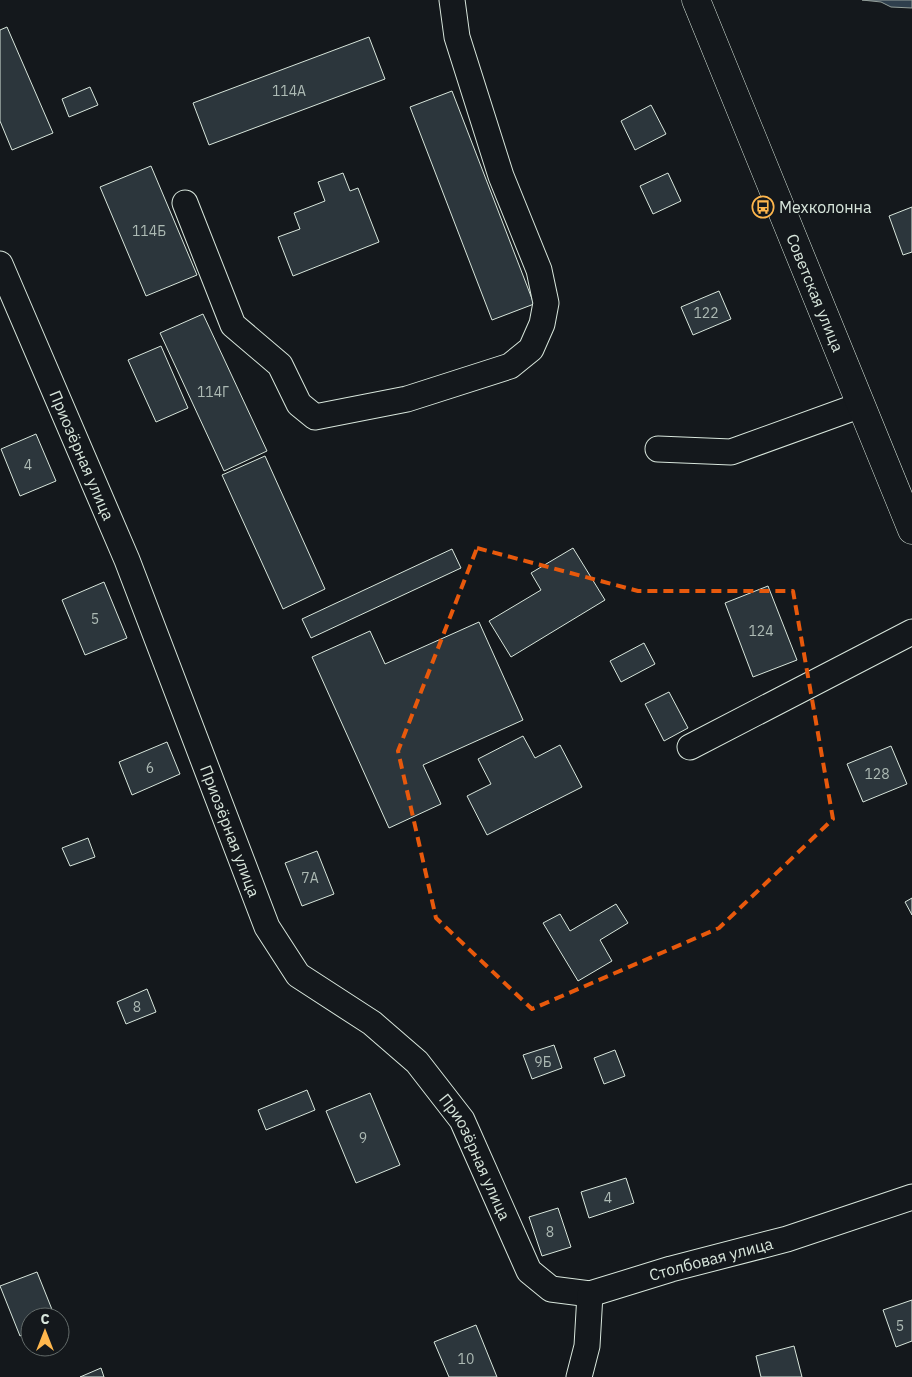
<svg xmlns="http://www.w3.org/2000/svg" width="912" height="1377" viewBox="0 0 912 1377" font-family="'IBM Plex Sans',sans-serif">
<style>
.water{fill:#2f3f4d;stroke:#939e99}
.building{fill:#2c363c;stroke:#d8e6dc}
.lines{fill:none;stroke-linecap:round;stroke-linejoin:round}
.minor-casing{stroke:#d8e6dc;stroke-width:27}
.major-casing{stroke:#d8e6dc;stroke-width:29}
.minor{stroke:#14181c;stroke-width:25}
.major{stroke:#14181c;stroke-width:28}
.marked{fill:none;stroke:#e8590c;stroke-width:4;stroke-dasharray:10 6;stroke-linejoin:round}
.labels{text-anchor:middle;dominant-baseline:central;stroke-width:4;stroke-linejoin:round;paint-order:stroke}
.number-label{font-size:14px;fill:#adbab4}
.poi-label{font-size:16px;fill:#d8e6dc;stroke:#14181c;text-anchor:start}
.street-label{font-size:16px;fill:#d8e6dc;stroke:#14181c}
</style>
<rect width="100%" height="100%" fill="#14181c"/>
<path class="water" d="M862 0H912V8L891 7 881 2Z"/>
<g class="building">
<path d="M7 27 53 133 12 150 0 121V30Z"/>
<path d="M369 37 385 79 209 145 193 103Z"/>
<path d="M90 87 98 105 69 117 62 99Z"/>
<path d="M452 91 534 304 492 320 410 107Z"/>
<path d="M651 105 666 134 635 150 621 121Z"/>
<path d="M151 166 197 275 146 296 100 187Z"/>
<path d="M343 173 350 191 358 188 379 242 293 276 278 237 300 229 294 213 325 201 318 182Z"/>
<path d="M668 173 681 201 653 214 640 186Z"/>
<path d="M912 207V252L903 255 889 216Z"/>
<path d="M719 291 731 319 693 335 681 307Z"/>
<path d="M203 314 267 451 224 471 160 333Z"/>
<path d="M161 346 188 408 156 422 128 360Z"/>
<path d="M36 434 56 481 20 496 1 449Z"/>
<path d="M265 456 325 589 283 609 222 475Z"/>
<path d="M573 548 605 600 511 657 489 621 541 590 531 573Z"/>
<path d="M452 549 461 568 311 638 302 619Z"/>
<path d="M104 582 127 638 85 655 62 600Z"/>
<path d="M768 586 797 660 753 677 725 603Z"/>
<path d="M479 622 523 720 423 765 441 804 389 828 312 657 370 631 385 664Z"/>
<path d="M644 643 655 664 621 682 610 661Z"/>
<path d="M669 692 688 728 664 741 645 704Z"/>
<path d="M523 736 535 758 560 745 582 787 487 835 467 796 491 784 478 759Z"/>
<path d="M167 742 180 774 132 795 119 762Z"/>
<path d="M891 746 907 784 863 802 847 764Z"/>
<path d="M88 838 95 857 70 866 62 848Z"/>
<path d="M317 851 334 894 302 906 285 863Z"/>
<path d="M912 898V915L905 902Z"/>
<path d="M616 904 628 923 600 940 612 961 578 981 543 923 560 914 570 931Z"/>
<path d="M147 989 156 1012 126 1024 117 1002Z"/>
<path d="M554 1045 562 1068 532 1079 523 1055Z"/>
<path d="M615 1050 625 1076 604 1084 594 1058Z"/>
<path d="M307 1090 315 1110 266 1130 258 1110Z"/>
<path d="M370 1093 400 1165 356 1183 326 1111Z"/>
<path d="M626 1178 634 1203 589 1218 581 1192Z"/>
<path d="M558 1208 571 1247 542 1256 529 1217Z"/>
<path d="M37 1272 55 1317H30V1332L20 1336 0 1286Z"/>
<path d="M912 1300V1341L896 1347 883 1310Z"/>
<path d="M476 1325 497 1377H449L434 1342Z"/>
<path d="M794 1346 802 1377H761L756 1356Z"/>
<path d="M101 1368 104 1377H80Z"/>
</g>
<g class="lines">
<g class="minor-casing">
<g id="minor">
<path d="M185 203 233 325 280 365 299 404 315 417 407 399 510 366 531 349 542 324 546 303 539 270 501 176 457 37 452 0"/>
<path id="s1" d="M0 264 127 560 267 927 298 975 372 1023 417 1062 462 1120 529 1271 551 1289 590 1294"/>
<path d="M658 449 731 452 861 405"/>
<path d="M690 747 912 632"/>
<path id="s2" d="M579 1377 587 1346 590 1294 671 1269 787 1239 912 1197"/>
</g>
</g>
<g class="major-casing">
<g id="major">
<path id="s3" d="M696 0 912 530"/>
</g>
</g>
<use href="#minor" class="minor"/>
<use href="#major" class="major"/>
</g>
<path class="marked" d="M477 548 638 591H793L833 819 719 928 532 1009 436 918 398 751Z"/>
<defs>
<g id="bus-ring" transform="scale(1.125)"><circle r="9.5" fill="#14181c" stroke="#ffb74d" stroke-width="1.5"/><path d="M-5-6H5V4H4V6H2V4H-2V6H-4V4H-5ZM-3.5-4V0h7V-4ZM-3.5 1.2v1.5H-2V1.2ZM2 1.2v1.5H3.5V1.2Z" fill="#ffb74d"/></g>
</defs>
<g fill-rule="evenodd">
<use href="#bus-ring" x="763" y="207"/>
</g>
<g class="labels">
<g class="number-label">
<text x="289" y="91">114А</text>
<text x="149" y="231">114Б</text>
<text x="706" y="313">122</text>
<text x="213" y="392">114Г</text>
<text x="28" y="465">4</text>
<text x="95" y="619">5</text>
<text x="761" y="631">124</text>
<text x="150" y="768">6</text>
<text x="877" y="774">128</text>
<text x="310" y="878">7А</text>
<text x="137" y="1007">8</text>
<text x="543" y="1062">9Б</text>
<text x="363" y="1138">9</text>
<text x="608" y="1198">4</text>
<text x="550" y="1232">8</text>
<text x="900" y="1326">5</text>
<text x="466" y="1359">10</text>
</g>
<g class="poi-label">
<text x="779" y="207">Мехколонна</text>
</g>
<g class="street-label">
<text stroke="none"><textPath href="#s3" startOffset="316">Советская улица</textPath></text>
<text stroke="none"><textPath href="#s1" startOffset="208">Приозёрная улица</textPath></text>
<text stroke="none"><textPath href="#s1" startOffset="612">Приозёрная улица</textPath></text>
<text stroke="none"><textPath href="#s1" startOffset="1032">Приозёрная улица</textPath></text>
<text stroke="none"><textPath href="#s2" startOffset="210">Столбовая улица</textPath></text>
</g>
</g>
<g transform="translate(45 1332)"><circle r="24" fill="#14181c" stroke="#626a69"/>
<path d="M0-4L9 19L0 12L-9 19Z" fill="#ffb74d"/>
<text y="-8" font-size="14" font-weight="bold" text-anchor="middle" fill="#d8e6dc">С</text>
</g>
</svg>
